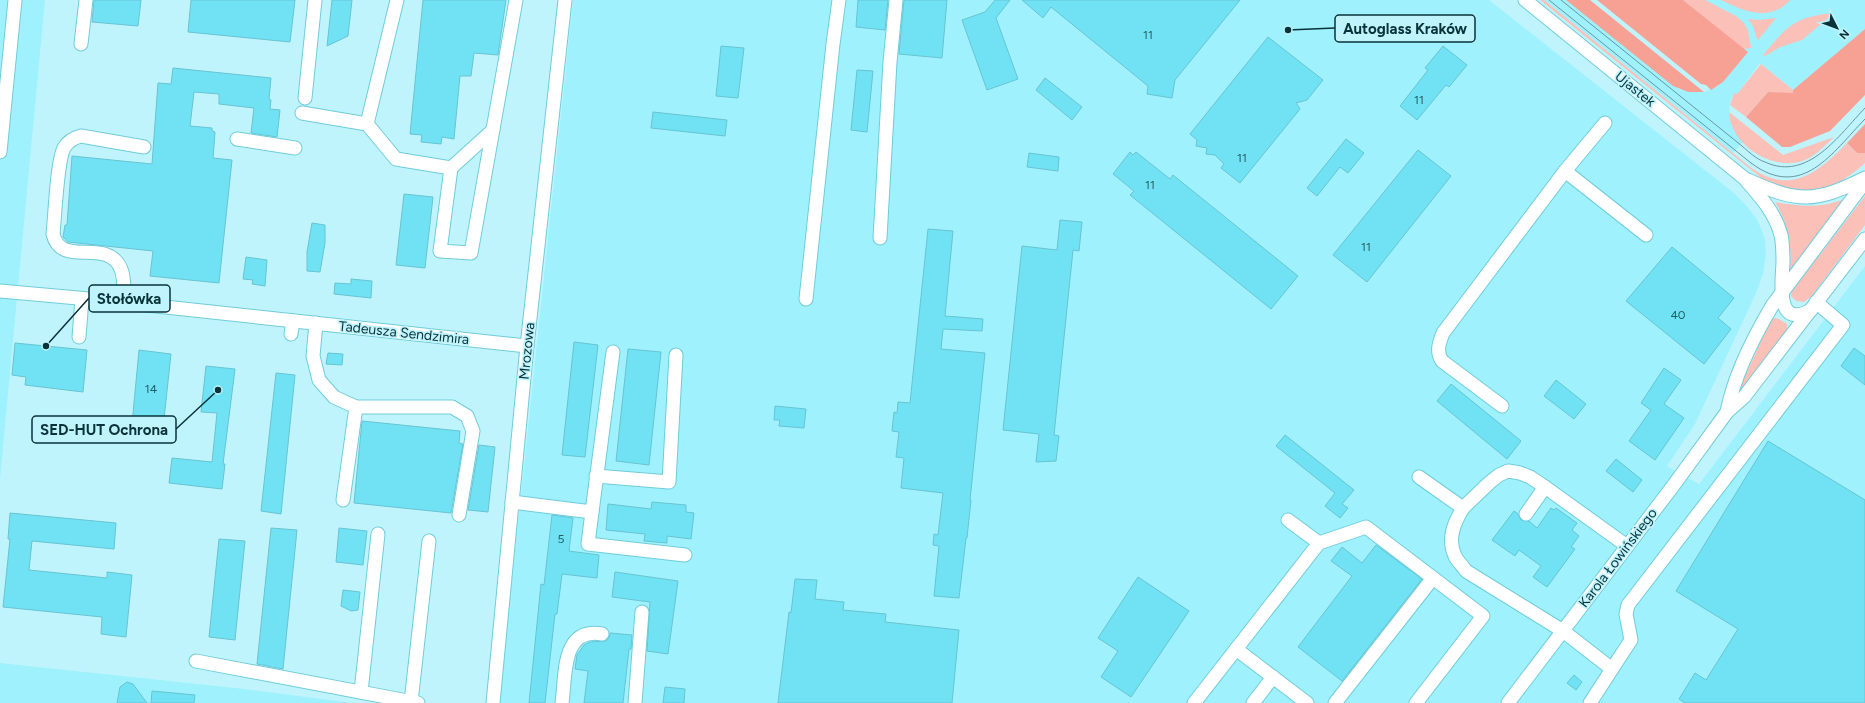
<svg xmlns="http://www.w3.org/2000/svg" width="1865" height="703" viewBox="0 0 1865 703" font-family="Figtree,sans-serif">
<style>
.built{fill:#a0f1fe}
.green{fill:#fbc0b7}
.forest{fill:#f7a195}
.building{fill:#71e2f3;stroke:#67c4d2}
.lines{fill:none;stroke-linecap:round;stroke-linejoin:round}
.minor-casing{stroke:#6fccda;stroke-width:15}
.minor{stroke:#fff;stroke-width:13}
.tram{stroke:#68989f;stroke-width:1}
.labels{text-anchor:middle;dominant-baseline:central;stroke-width:3.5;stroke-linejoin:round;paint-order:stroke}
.number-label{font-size:12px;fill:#235f68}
.street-label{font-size:14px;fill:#093339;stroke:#c0f4fd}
.leader{fill:none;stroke:#093339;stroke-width:1.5}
.callout-dot{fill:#093339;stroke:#c0f4fd;stroke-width:1.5}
.callout{fill:#c0f4fd;stroke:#093339;stroke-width:1.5}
.callout-label{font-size:15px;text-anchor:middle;font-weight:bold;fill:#093339}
</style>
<rect width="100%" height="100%" fill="#c0f4fd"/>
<g class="built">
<path d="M0 0H45L0 479Z"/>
<path d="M573 0H1489L1734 193 1746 205 1758 221 1765 239 1766 254 1763 274 1757 291 1695 424 1667 466 1699 484 1865 266V703H499Z"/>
<path d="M1544 0H1567L1680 90 1692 92H1704L1718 86 1748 52 1683 0H1865V29L1793 90 1760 63 1737 94 1734 93 1730 102 1729 116 1732 127 1743 142 1733 153Z"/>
<path d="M0 663 245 689 353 703H0Z"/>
</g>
<g class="green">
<path d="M1540 0H1544L1750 167C1791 196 1817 173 1847 143L1857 153H1865V163C1830 194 1808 197 1765 181Z"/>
<path d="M1683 0H1705L1736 16 1744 23 1748 31 1751 48 1743 49Z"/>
<path d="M1721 0H1790C1769 23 1744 11 1721 0Z"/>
<path d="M1834 13 1802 40 1780 47 1765 56 1763 55C1788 26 1793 17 1834 13Z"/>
<path d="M1776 18 1758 40 1757 39 1753 26 1748 19 1759 20Z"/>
<path d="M1761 64 1793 90V94L1768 92 1746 117 1730 105 1734 93 1737 94Z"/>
<path d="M1729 112 1783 155 1834 137C1824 146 1815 157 1802 161 1772 171 1730 145 1729 112Z"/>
<path d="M1865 196V225L1812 296 1804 302 1796 301 1791 296 1792 291Z"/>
<path d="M1845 199 1790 272C1792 243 1789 227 1775 202 1800 207 1821 208 1845 199Z"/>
<path d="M1774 318 1779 319 1787 324V330L1736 396 1768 326Z"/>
</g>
<g class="forest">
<path d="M1566 0H1590L1704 92H1688L1673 86Z"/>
<path d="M1597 0H1683L1748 52 1723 82 1711 90 1706 85 1701 84Z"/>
<path d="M1865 29V95L1830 131 1790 147H1782L1746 117 1768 92 1793 93V90Z"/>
<path d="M1865 124V153H1857L1847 143Z"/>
</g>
<g class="building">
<path d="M94 0H141L138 26 92 22Z"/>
<path d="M191 0H295L290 42 188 32Z"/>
<path d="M332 0H352L348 36 327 46Z"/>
<path d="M423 0H506L498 55 474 53 471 76H460L454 139 442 137 441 144 421 142 422 135 410 134Z"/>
<path d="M858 0H888L885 30 856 27Z"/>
<path d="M904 0H947L942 58 899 54Z"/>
<path d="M995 0H1010L996 18 1018 79 987 90 962 20 985 12Z"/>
<path d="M1022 0H1240L1175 80 1172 98 1147 94 1148 86 1051 7 1043 18Z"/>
<path d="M1268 37 1323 80 1307 100 1296 103 1300 109 1240 183 1221 168 1224 164 1215 155 1206 154 1207 148 1196 146 1197 140 1190 134Z"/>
<path d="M721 46 744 48 738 98 716 96Z"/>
<path d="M1443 46 1467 65 1449 87 1446 85 1417 120 1400 106 1428 70 1425 68Z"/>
<path d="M173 68 271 78 269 99 271 100 270 109 280 110 277 137 251 133 254 108 219 104V94L194 92 190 126 212 128V131L215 132 213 158 232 160 219 283 150 276 153 251 68 242 63 237 65 225H67L72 156 152 164 158 83 171 84Z"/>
<path d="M857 70 873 71 867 132 851 130Z"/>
<path d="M1045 78 1082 107 1072 120 1036 90Z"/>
<path d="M653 112 727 120 725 136 651 128Z"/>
<path d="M1346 139 1364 153 1348 173 1340 167 1317 196 1307 188Z"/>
<path d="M1418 150 1451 176 1367 282 1333 255Z"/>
<path d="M1130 152 1133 155 1136 152 1170 179 1173 175 1298 276 1271 309 1130 195 1134 191 1113 174Z"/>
<path d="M1029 153 1059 157 1058 171 1027 167Z"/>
<path d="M404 194 433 197 425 268 396 265Z"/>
<path d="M1060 220 1082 222 1079 251 1073 250 1054 435 1059 436 1056 461 1036 462 1039 434 1003 430 1022 246 1057 250Z"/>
<path d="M312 223 325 225V243L320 272 307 271V252Z"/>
<path d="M928 229 953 231 945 316 983 319 982 331 943 329 941 349 985 353 970 500H971L967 538H966L959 598 934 596 939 546 933 545 934 534 938 535 943 493 901 488 904 458 896 457 899 432 892 431 894 412 897 413 898 402 910 403Z"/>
<path d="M1672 247 1734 298 1718 318 1731 329 1704 364 1626 301Z"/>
<path d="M246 257 267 260 265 286 252 284 253 280 243 279Z"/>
<path d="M351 279 372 281 371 298 334 294 335 283 351 284Z"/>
<path d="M574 342 598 345 585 457 562 455Z"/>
<path d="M15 343 87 350 83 392 25 385 26 377 12 375Z"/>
<path d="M1854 348 1865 356V385L1841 366Z"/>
<path d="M628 349 661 352 649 465 616 461Z"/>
<path d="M139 350 171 354 163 428 132 424Z"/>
<path d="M328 353 343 354 342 365 326 364Z"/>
<path d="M206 366 235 369 223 464H225L222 489 169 483 172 458 212 462 217 413 201 412Z"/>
<path d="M1664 368 1681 380 1664 404 1684 418 1655 460 1629 441 1651 410 1641 403Z"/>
<path d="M276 373 295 375 281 514 261 511Z"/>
<path d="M1556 380 1586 404 1574 419 1544 396Z"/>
<path d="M1451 384 1521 441 1507 459 1437 401Z"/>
<path d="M775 406 806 409 804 428 779 426 780 420H774Z"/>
<path d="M362 421 460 431 459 443 463 444 451 513 354 503Z"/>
<path d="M1285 435 1354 490 1342 504 1348 508 1340 518 1325 506 1335 493 1276 446Z"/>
<path d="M1768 441 1865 500V703H1685L1679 699 1695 673 1706 680 1738 629 1676 591Z"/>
<path d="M479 445 495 447 488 512 468 510Z"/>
<path d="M1616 459 1642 480 1633 492 1606 471Z"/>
<path d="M652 502 686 505V512L694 513 691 539 667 536V543L644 541 645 534 606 530 608 504 651 509Z"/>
<path d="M1551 508 1554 510 1556 508 1577 523 1572 530 1579 536 1571 547 1575 549 1547 587 1533 577 1541 566 1519 550 1515 556 1492 540 1514 511 1518 514 1521 520 1529 521 1537 528Z"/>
<path d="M10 513 116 523 114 549 32 541 29 570 107 578V572L132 575 126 637 101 634 102 617 3 607 10 539H8Z"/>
<path d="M552 515 573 518 569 551 599 555 597 578 562 574 557 614H555L545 703H529L541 584 544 585Z"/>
<path d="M271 528 297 530 283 669 257 664Z"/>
<path d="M339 528 367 531 363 565 336 562Z"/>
<path d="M219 539 245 541 235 640 209 637Z"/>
<path d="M1376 545 1422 579 1342 681 1298 647 1352 576 1331 561 1342 547 1362 563Z"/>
<path d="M615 572 678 581 668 654 647 651 650 602 612 597Z"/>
<path d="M1138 577 1189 611 1131 697 1101 677 1118 651 1098 638Z"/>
<path d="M795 579 817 580 815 599 844 602 843 610 886 614 885 622 959 630 952 703H778L789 612 791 613Z"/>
<path d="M343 590 360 592 358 610 351 611 341 606Z"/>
<path d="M610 633 632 635 631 649H629L623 703H584L588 671 575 669 577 655 584 645 590 642 606 641 609 638Z"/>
<path d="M1574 675 1582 682 1576 690 1567 683Z"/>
<path d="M127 682 133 684 147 703H117L120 687Z"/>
<path d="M665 687 685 689 684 703H663Z"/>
<path d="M152 691 195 695 194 703H151Z"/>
</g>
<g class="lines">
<g class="minor-casing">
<g id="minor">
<path d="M1525 0 1744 178C1759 195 1775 212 1781 235 1783 244 1783 254 1783 263 1782 282 1775 330 1811 310"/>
<path d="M81 44 86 0"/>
<path d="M305 98 315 0"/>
<path d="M302 113 367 124 396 159 451 168 440 251 471 253 516 0"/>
<path d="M367 124 397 0"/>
<path d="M237 139 295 148"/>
<path d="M0 152 15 0"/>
<path d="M451 168 493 130"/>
<path d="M1565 171 1605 123"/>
<path d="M1748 180C1798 203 1815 203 1865 178"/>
<path d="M880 238 890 62 896 0"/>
<path d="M0 291 100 300 527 346"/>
<path d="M806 299 833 44 839 0"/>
<path d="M124 303C124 292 125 279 121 269 107 236 61 269 53 234 55 216 57 161 64 148 68 141 73 138 81 136L144 147"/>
<path d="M316 323 313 356 319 380 334 397 356 407H452L467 416 473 431 459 515"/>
<path d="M291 334 293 321"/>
<path d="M79 337 82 299"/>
<path d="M1502 406 1442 361C1436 352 1439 343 1443 333L1565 171 1646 235"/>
<path d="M1727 412C1734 375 1753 338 1772 306L1865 182"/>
<path d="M596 476 669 482 676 355"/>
<path d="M1419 477 1463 508 1489 483 1499 475 1508 471 1520 473 1530 477 1545 487 1627 546"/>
<path d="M343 500 356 407"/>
<path d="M512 502 592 512 613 352"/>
<path d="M1463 508C1454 523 1447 539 1455 556 1457 561 1463 566 1466 571L1563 631 1612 669 1631 640 1626 614 1628 605 1843 325 1816 302"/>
<path d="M592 512 588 544 685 555"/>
<path d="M1526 514 1545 487"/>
<path d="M1288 520 1319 543"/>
<path d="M1236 649 1307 703"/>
<path d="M196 661 418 703"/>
<path d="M361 692 378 534"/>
<path d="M411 702 429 541"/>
<path d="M493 703 527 346 565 0"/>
<path d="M562 703C566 675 561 627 602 634"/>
<path d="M635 703 642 612"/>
<path d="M1194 703 1319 543 1366 527 1483 616 1416 703"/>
<path d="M1253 703 1273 677"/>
<path d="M1335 703 1433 578"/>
<path d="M1508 703 1673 486 1727 412 1744 397 1865 239"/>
<path d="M1590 703 1612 669"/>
</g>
</g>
<use href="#minor" class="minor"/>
<g class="tram">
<path d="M1549 0 1751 163C1802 201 1832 153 1865 119"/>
<path d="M1561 0 1742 146C1749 152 1756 159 1765 162 1808 182 1839 135 1865 108"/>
</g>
</g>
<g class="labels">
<g class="number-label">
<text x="1148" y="35">11</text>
<text x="1419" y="100">11</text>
<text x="1242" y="158">11</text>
<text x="1150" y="185">11</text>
<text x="1366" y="247">11</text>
<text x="1678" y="315">40</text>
<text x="151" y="389">14</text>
<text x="561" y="539">5</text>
</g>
<g class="street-label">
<text transform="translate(1635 89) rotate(39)">Ujastek</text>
<text transform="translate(404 333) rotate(6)">Tadeusza Sendzimira</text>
<text transform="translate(527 351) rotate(-84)">Mrozowa</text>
<text transform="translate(1618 558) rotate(-53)">Karola Łowińskiego</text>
</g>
</g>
<path class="leader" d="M1288 30L1335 28M46 346L89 298M218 390L176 429"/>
<g class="callout-dot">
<circle cx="1288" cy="30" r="4"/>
<circle cx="46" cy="346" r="4"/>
<circle cx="218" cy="390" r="4"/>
</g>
<g class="callout">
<rect x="1335" y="15" width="140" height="27" rx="4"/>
<rect x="89" y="285" width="81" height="27" rx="4"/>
<rect x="32" y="416" width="144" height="27" rx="4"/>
</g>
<g class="callout-label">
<text x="1405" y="34">Autoglass Kraków</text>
<text x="129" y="304">Stołówka</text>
<text x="104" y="435">SED-HUT Ochrona</text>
</g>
<g transform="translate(1837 28) rotate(132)" stroke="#c0f4fd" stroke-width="3" paint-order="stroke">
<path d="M0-3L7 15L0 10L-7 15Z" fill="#093339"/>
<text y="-6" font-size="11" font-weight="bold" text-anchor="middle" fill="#093339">N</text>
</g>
</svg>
